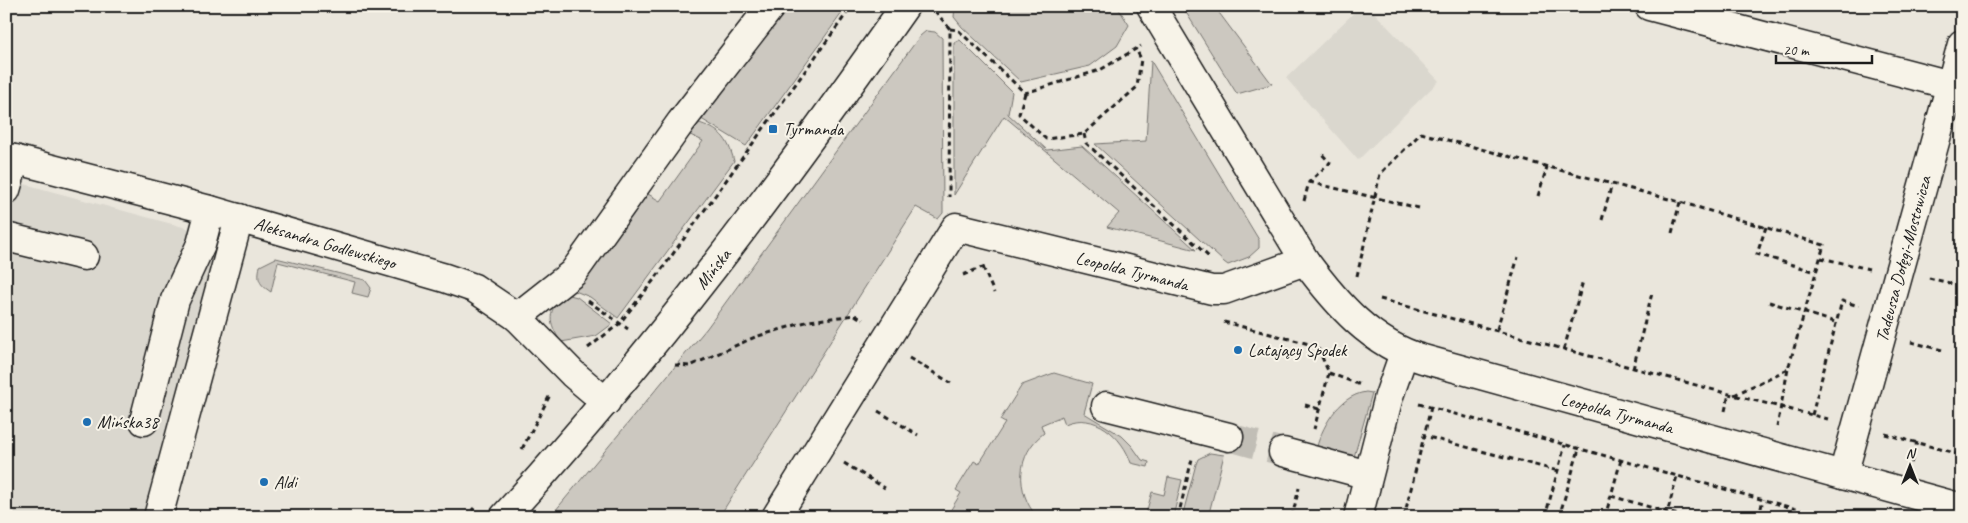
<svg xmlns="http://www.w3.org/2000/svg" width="1968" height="523" viewBox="0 0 1968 523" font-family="Caveat,sans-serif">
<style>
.built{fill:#dad7ce}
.green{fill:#ccc8c0;stroke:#74726e}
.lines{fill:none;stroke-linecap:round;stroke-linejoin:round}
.minor-tunnel{stroke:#c1beb6;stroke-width:28;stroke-dasharray:28 14;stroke-linecap:butt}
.minor-casing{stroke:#1c1c1c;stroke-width:31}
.path{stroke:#1c1c1c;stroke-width:3;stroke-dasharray:5 4;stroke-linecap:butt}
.minor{stroke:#f7f3e8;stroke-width:28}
.poi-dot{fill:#1f6fb2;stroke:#f7f3e8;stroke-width:2}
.labels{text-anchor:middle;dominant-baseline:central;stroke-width:4;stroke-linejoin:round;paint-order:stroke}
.poi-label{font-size:18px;fill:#1c1c1c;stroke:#f7f3e8;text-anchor:start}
.street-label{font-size:18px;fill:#1c1c1c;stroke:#f7f3e8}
</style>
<rect width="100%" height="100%" fill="#eae6dc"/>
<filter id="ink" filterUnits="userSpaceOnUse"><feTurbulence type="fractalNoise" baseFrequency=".02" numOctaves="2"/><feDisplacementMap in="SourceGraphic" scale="10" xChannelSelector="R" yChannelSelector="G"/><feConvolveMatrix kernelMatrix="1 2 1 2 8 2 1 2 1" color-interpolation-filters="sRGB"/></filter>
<g filter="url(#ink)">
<g class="built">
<path d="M1361 6H1368L1439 81 1358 160 1286 78Z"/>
<path d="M6 179 231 240 157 517H6Z"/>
</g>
<g class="green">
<path d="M780 6H847L746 146 698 117Z"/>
<path d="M955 6H1117L1129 25 1117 46 1090 66 1021 82 962 27 954 17Z"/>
<path d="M1182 6H1214L1272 84 1237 94Z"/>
<path d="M926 31 935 32 942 38 943 213 938 219 916 207 719 517H550L707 328 920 36Z"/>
<path d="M960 40 1012 92 1008 114 1047 150 1082 146 1196 250 1107 227 1119 213 1004 116 954 195V43Z"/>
<path d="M1151 61 1259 240V248L1249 257 1228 265 1224 262 1095 144 1146 141Z"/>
<path d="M696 122C720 129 728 138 734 161L618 318 590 297 570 289 648 194 660 201 703 141 686 133Z"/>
<path d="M276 258 365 280 371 288 368 297 352 293 355 282 278 262 271 292C259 284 257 280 260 266Z"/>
<path d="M566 294 577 297 612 324 596 336 561 342C548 322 546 310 566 294Z"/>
<path d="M1054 373 1092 384 1084 413 1122 436 1132 446 1142 460 1149 462 1148 467 1131 463C1123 437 1094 411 1065 424L1062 416 1041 425 1044 433C1016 454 1015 491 1037 517H940L942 513 947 516 961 493 956 490 974 461 979 464 1005 423 1000 420 1022 385Z"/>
<path d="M1366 392 1372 393 1352 464 1315 453C1321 428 1338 396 1366 392Z"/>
<path d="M1210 453 1224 455 1208 517H1182L1196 464 1198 459Z"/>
<path d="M1168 477 1182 480 1173 517H1145L1152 492 1164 495Z"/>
</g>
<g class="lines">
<path class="minor-tunnel" d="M1229 437 1283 452"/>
<g class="minor-casing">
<g id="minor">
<path d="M1151 6 1305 261C1337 304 1371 344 1423 359L1962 508"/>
<path d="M1649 6 1962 88"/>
<path d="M6 157 210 210 445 278 474 288 517 317 573 374 606 402"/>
<path d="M6 190 15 159"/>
<path d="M6 237 84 256"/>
<path d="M517 317 573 273 681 122 771 6"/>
<path d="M1106 406 1229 437"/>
<path d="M144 421 175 300 201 244 210 210"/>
<path d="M1283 452 1368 475"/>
<path d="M1843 475 1962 44"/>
<path d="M158 517 239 218"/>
<path d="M504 517C651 357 780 184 905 6"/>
<path d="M776 517 956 227 1212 290H1224L1305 261"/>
<path d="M1358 517 1389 396 1404 353"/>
</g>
</g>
<g class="path">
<path d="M935 11 950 29 949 197"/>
<path d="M950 29 958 30 1025 93 1100 70 1141 46"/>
<path d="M1025 93 1019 114 1046 139 1084 134 1137 87 1141 59 1136 49"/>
<path d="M1084 134 1086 143 1209 257"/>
<path d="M1309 182 1419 208"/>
<path d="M1538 196 1547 167"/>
<path d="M1304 201 1309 182 1330 163 1321 153"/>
<path d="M1602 220 1612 184"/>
<path d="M1766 227 1757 254 1816 272"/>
<path d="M1672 233 1680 202"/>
<path d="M1821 258 1869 269"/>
<path d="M983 267 994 293"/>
<path d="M963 275 985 266"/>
<path d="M1357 276 1380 174 1421 133 1680 202 1824 245 1788 369 1777 427"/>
<path d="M1929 278 1962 286"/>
<path d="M1380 299 1729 394 1828 419"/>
<path d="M588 301 628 329"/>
<path d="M1769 302 1835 322"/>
<path d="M1224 322 1317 346 1329 373 1314 429"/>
<path d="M1497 329 1518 257"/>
<path d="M1911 342 1942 350"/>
<path d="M588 348 619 324 657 276 852 6"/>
<path d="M1564 349 1583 281"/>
<path d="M909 358 951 383"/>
<path d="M675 365 690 366 755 337 809 321 855 315 863 320"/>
<path d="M1633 369 1652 293"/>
<path d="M1329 373 1361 385"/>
<path d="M1734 395 1788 369"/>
<path d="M1419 404 1825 517"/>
<path d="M1305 405 1319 409"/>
<path d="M1431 407 1424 436 1558 471"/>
<path d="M878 411 918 435"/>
<path d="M1725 411 1729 394"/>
<path d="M1812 415 1842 301 1859 306"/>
<path d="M1885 434 1962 455"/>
<path d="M522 449 551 393"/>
<path d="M1959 454 1962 443"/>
<path d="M844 463 885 488"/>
<path d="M1911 463 1917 442"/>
<path d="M1611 496 1685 517"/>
<path d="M466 517 474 508"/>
<path d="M1178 517 1192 459"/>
<path d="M1292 517 1299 488"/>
<path d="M1404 517 1424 436"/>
<path d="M1545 517 1565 445"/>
<path d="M1559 517 1579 449"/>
<path d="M1605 517 1621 460"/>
<path d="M1666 517 1677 476"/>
<path d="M1759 517 1763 499"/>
</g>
<use href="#minor" class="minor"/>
</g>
</g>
<g class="poi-dot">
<rect x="768" y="124" width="10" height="10" rx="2.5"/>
<circle cx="1238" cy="350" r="5"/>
<circle cx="87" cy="422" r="5"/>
<circle cx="264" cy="482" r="5"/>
</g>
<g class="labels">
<g class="poi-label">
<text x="783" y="129">Tyrmanda</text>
<text x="1248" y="350">Latający Spodek</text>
<text x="97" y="422">Mińska38</text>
<text x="274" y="482">Aldi</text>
</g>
<g class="street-label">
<text transform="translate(325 243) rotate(16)">Aleksandra Godlewskiego</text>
<text transform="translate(1903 259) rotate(-75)">Tadeusza Dołęgi-Mostowicza</text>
<text transform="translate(713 269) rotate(-52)">Mińska</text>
<text transform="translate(1132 271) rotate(14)">Leopolda Tyrmanda</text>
<text transform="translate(1617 413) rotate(15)">Leopolda Tyrmanda</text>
</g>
</g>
<rect width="1968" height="523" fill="none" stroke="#f7f3e8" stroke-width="25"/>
<rect x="12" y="12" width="1943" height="498" fill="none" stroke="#1c1c1c" stroke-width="2" filter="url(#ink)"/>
<g transform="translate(1910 466)" stroke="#f7f3e8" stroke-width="4" paint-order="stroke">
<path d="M0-4L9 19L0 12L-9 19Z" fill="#1c1c1c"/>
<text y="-8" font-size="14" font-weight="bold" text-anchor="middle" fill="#1c1c1c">N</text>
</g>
<path d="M1776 55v8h96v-8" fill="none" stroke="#1c1c1c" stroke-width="2.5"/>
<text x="1783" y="55" font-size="15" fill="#1c1c1c" stroke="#f7f3e8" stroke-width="4" paint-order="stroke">20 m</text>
</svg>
